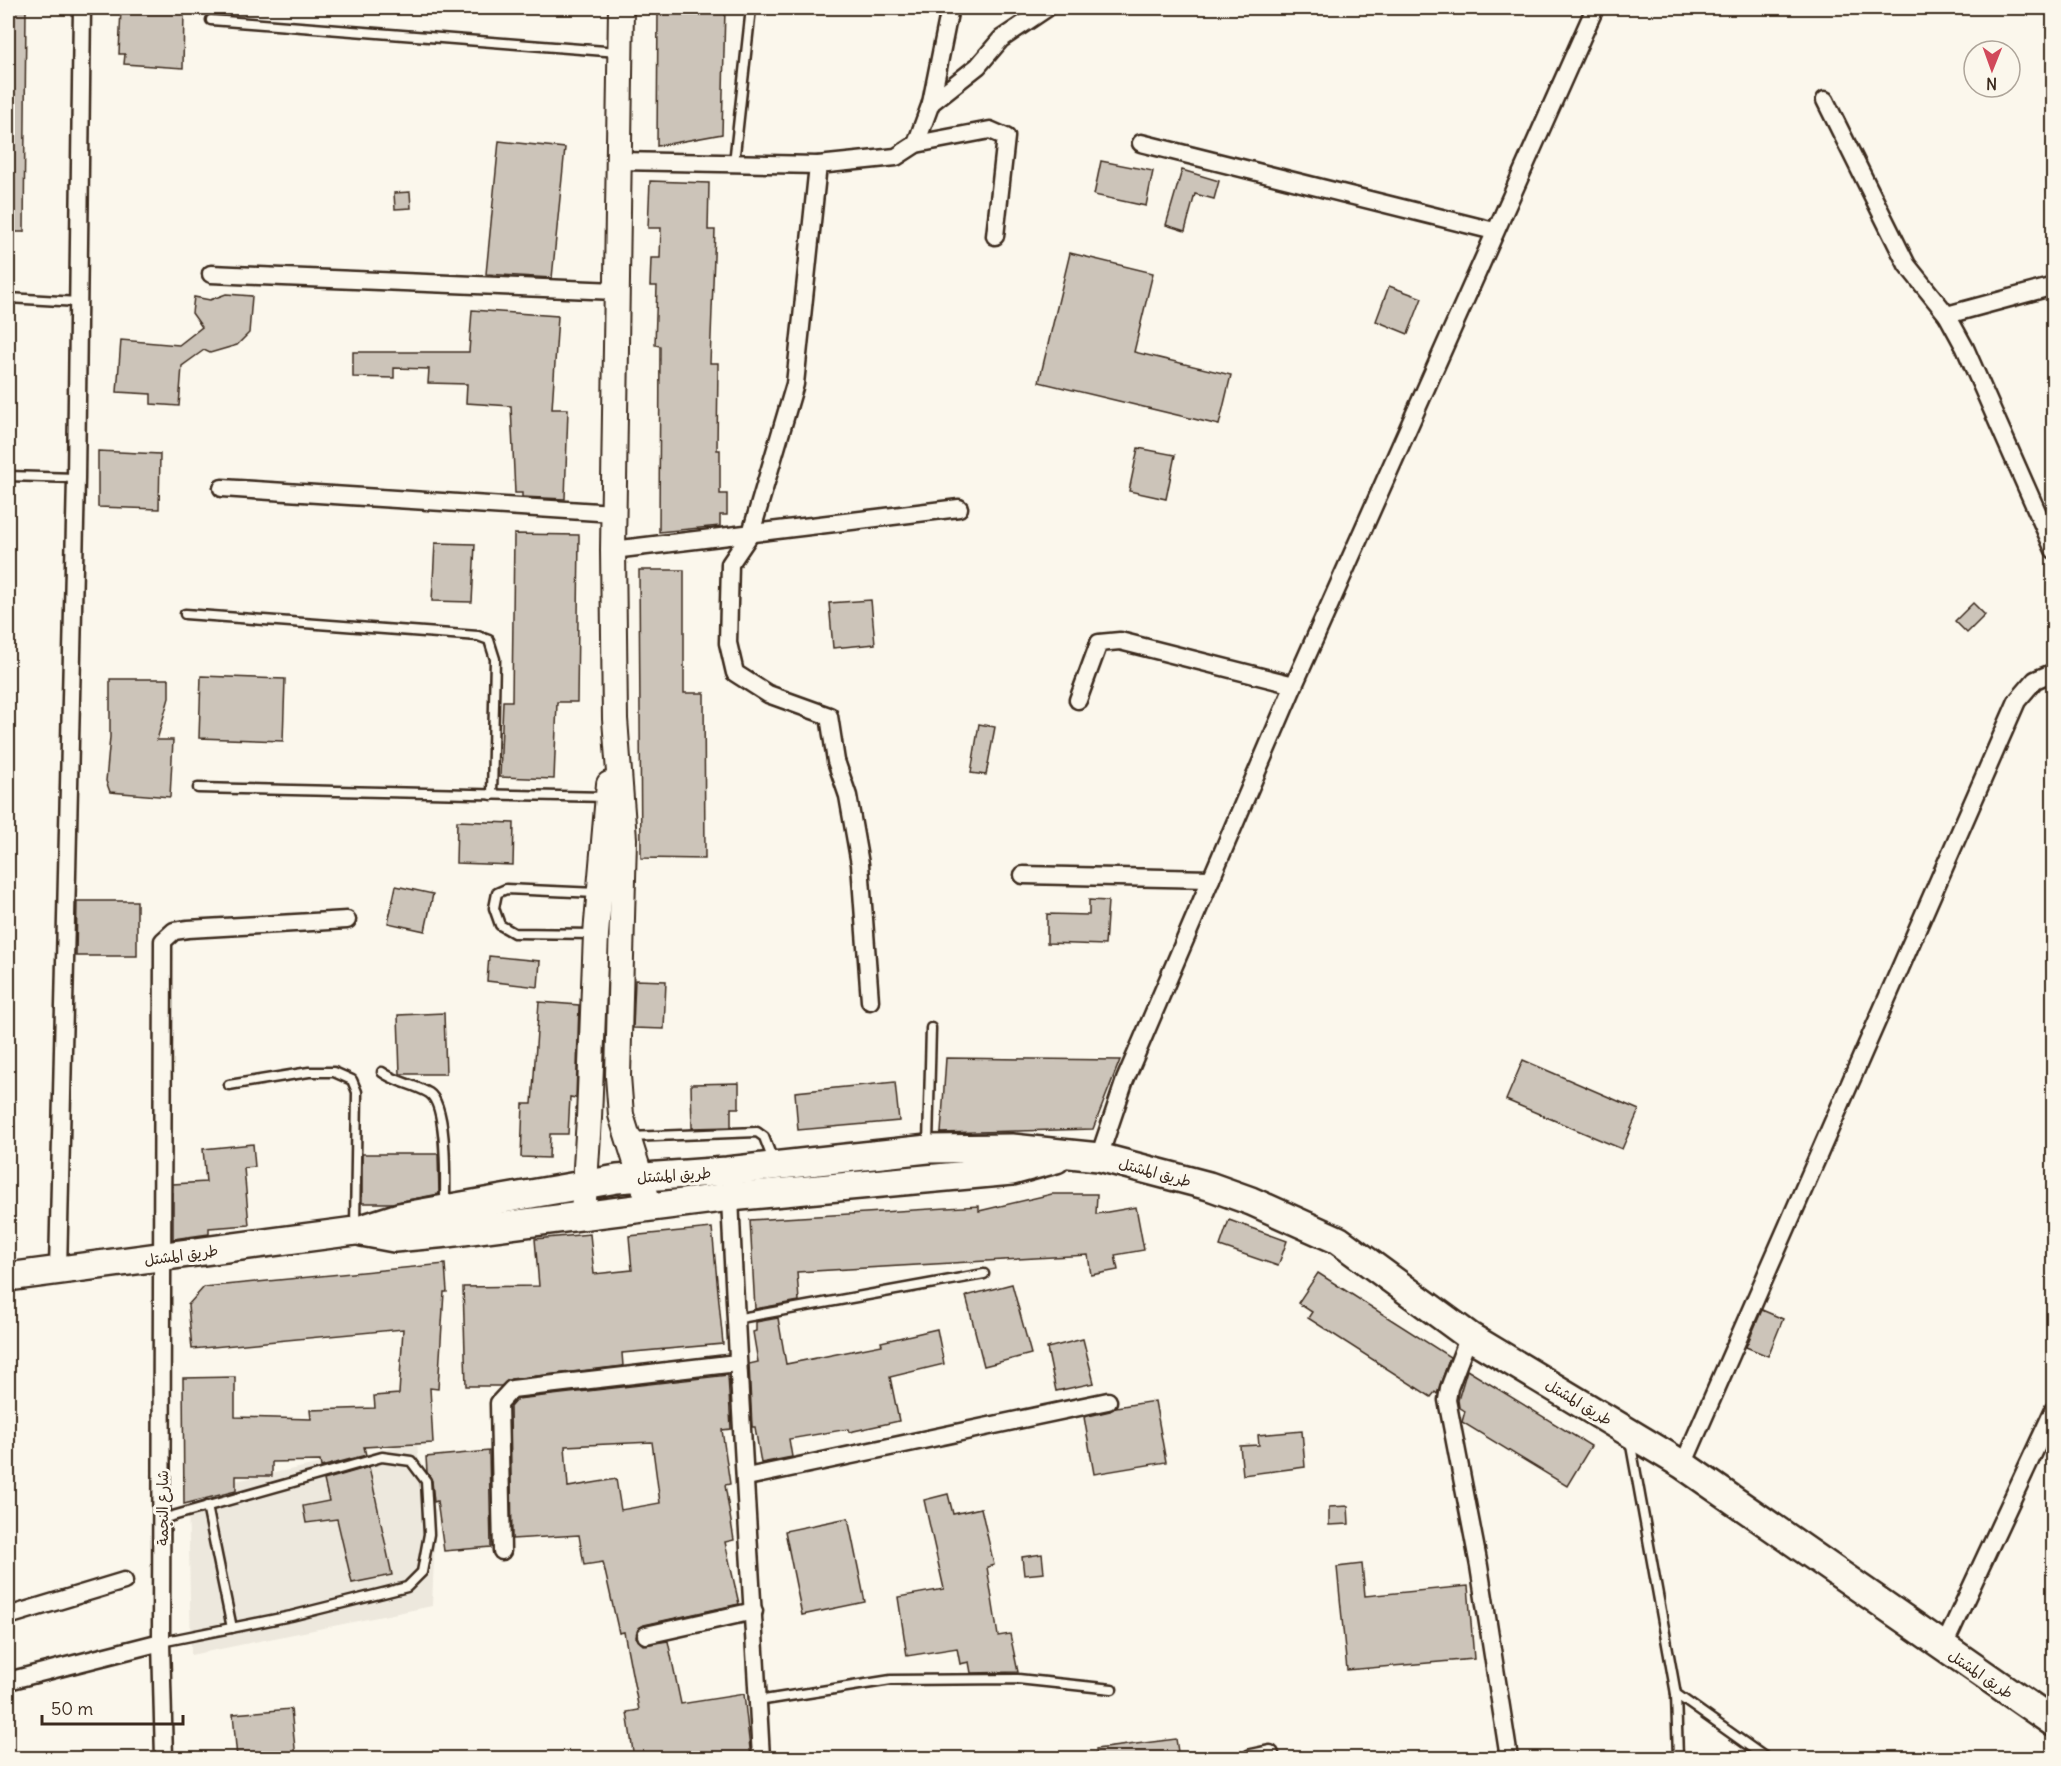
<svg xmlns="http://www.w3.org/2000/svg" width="2061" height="1766" viewBox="0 0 2061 1766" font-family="Delius,'Playpen Sans Arabic',sans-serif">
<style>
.built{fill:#ede8dd}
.building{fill:#ccc4b9;stroke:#3b2a1e;stroke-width:1.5;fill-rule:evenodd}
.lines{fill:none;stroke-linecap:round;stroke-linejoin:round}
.service-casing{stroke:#3b2a1e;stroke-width:13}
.minor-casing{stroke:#3b2a1e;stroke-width:21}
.secondary-casing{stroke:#3b2a1e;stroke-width:28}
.primary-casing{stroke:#3b2a1e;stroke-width:32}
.service{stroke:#fbf7ec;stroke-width:8}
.minor{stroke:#fbf7ec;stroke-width:16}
.secondary{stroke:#fbf7ec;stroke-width:24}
.primary{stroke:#fbf7ec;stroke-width:27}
.labels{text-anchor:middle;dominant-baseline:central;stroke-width:6;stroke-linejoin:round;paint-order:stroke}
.street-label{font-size:15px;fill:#3b2a1e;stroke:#fbf7ec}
</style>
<rect width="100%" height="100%" fill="#fbf7ec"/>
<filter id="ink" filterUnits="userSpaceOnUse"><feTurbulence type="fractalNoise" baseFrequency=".0167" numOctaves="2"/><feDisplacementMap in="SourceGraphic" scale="12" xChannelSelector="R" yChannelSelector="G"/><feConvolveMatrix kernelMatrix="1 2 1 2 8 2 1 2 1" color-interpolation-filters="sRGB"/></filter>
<g filter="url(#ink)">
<path class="built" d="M417 1443 422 1497 436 1510 432 1606 191 1655 188 1491Z"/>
<g class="building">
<path d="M8 8H26L24 232H8Z"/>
<path d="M121 8 184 10 183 68 124 64 125 54H119Z"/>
<path d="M658 8H725L722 134 657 146Z"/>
<path d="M499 141 565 148 552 278 486 274Z"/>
<path d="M1101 161 1153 171 1146 206 1094 195Z"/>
<path d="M1182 170 1219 181 1214 199 1195 194 1185 231 1166 225Z"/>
<path d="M650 181 709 183 708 230H715L710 363H718L717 450H720V494H727V515H720V526L659 532 660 346 655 345 657 286H650L651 258H660L661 228H648Z"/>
<path d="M410 192 411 208 395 209 394 193Z"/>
<path d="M1070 253 1153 273 1134 352 1231 375 1219 425 1039 382Z"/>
<path d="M1389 286 1422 298 1408 334 1376 321Z"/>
<path d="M226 294 252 296 249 333 237 345 210 353 204 350 182 366 179 406 151 404V394L117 392 121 340 179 345 202 327 192 313 194 297 210 300Z"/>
<path d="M472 310 558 316 552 409H568L565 499 522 497V493H515L511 406 466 403 467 384 428 383 429 369 394 368V378L353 377V352H469Z"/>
<path d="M1138 448 1175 455 1166 499 1129 491Z"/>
<path d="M98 451 160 454 159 509 98 507Z"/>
<path d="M514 534 579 535 577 702H557L554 779 500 777 503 701H512Z"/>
<path d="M435 543 475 544 472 602 432 601Z"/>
<path d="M639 570H684V693H704L705 859 641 858Z"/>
<path d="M871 600 875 644 833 648 829 603Z"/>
<path d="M1973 603 1985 615 1967 633 1955 621Z"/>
<path d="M201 676 285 679 283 741 199 738Z"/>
<path d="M110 679H169V698L157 740H173L170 797 110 792 106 781 110 737Z"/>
<path d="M979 724 995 727 986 775 971 773Z"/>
<path d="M457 821 514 823 513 865 456 863Z"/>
<path d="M396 886 433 894 425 931 388 923Z"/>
<path d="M1089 900 1108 901 1105 945 1047 943V914L1089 915Z"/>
<path d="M77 901H137V956H76Z"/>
<path d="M489 956 540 961 538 987 487 981Z"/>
<path d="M635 980 666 981 664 1029 633 1028Z"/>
<path d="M539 1002 579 1005 576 1098 570 1097 568 1134H550L549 1158 521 1157 523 1104H532Z"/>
<path d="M444 1013 446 1074H400L398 1015Z"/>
<path d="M946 1058 1120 1060 1093 1129 941 1133Z"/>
<path d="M1523 1060 1639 1110 1622 1149 1506 1100Z"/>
<path d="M895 1082 899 1121 798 1130 795 1092Z"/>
<path d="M739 1083V1108H731V1127L692 1128 691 1084Z"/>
<path d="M253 1144 255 1167 244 1168 249 1225 209 1228V1234L173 1239V1184L206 1182 203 1149Z"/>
<path d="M362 1154H438L439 1194 392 1203H362Z"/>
<path d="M1052 1194H1097L1096 1214 1136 1207 1144 1250 1115 1255 1118 1270 1091 1275 1088 1255 797 1272 799 1301 755 1309 750 1220 979 1206V1211Z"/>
<path d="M1229 1220 1287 1241 1278 1266 1220 1246Z"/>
<path d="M712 1228 723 1344 622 1353 623 1366 511 1379 501 1386H466L463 1287 539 1286 535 1239 590 1234 594 1274 632 1270 629 1236Z"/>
<path d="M445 1264 447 1292H444L438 1389 430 1388 433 1443 364 1447 366 1455 321 1467 320 1461 272 1462V1476H236V1491L184 1504 183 1378 235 1377V1417L311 1419 310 1410 375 1408 374 1396 399 1394 403 1329 192 1349 188 1305 204 1287Z"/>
<path d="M1318 1273 1450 1357 1437 1394 1435 1392 1431 1397 1308 1318 1312 1312 1298 1303Z"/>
<path d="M1012 1284 1031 1354 984 1366 966 1296Z"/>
<path d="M1762 1310 1783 1319 1768 1356 1746 1347Z"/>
<path d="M778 1318 786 1364 882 1345 881 1342 937 1329 944 1364 890 1377 899 1421 849 1432 848 1429 789 1439 792 1457 761 1463 755 1427H752L749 1364 758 1362 753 1332 756 1331V1322Z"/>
<path d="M1083 1339 1094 1383 1056 1391 1047 1348Z"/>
<path d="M1467 1370 1591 1446 1567 1486 1462 1422 1465 1411 1459 1407 1458 1400Z"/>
<path d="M728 1375 731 1429 722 1430 730 1484 725 1485 734 1540 725 1542 739 1604 644 1625 639 1628 636 1637 643 1645 668 1641 681 1704 744 1694 751 1758H634L627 1712 639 1710 624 1632 619 1633 603 1562 584 1565 579 1535 512 1539 510 1407 517 1399ZM652 1442 660 1503 621 1510 616 1479 568 1487 565 1446Z"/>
<path d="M1155 1401 1166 1462 1094 1474 1084 1417 1110 1411 1116 1407Z"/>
<path d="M1302 1431 1305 1467 1243 1475 1240 1446 1259 1445 1258 1435Z"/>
<path d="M489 1451 491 1547 444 1551 437 1501 434 1502 432 1481 427 1472 426 1457Z"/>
<path d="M369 1467 392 1575 352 1583 337 1519 306 1523 303 1506 329 1501 324 1480Z"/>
<path d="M948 1494 953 1514 981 1508 994 1565 987 1567 998 1636 1010 1634 1018 1672 971 1673 969 1662 960 1664 957 1648 907 1656 898 1597 944 1589 924 1500Z"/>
<path d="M1348 1506 1349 1524 1329 1525V1507Z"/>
<path d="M848 1518 865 1602 802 1615 785 1531Z"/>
<path d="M1042 1554 1044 1573 1024 1575 1022 1557Z"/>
<path d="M1362 1564 1365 1596 1468 1586 1474 1659 1347 1670 1337 1567Z"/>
<path d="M291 1709 296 1758H237L233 1714Z"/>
<path d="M1176 1739 1179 1758H1097L1096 1749Z"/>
</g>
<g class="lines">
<g class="service-casing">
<g id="service">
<path d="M211 20 618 52"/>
<path d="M734 163 751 8"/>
<path d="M8 298 78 302"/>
<path d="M8 476 76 478"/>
<path d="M185 614 478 636 489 640 495 659 492 795"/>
<path d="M198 788 607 797"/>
<path d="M594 934 514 933 500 925 494 908 497 893 506 889 597 893"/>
<path d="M382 1072C395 1082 414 1084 429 1093 448 1105 445 1183 445 1206"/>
<path d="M229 1085 309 1072H334L352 1080 357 1092 355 1227"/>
<path d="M630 1137 757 1132 764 1137 774 1163"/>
<path d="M928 1144 931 1028"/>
<path d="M735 1319 984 1274"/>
<path d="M1630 1440 1676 1694 1766 1758"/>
<path d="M207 1506 232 1628"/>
<path d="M161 1642 291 1616 407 1587 422 1572 429 1534 426 1481 411 1461 382 1457 162 1519"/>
<path d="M1676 1694 1678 1758"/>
<path d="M758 1701 891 1680 1018 1679 1112 1689"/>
</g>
</g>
<g class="minor-casing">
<g id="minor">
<path d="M1825 100 1907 265 1947 315 1965 348 2054 550"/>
<path d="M931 103 978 66 1001 39 1047 8"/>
<path d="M1141 143 1494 231"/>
<path d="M916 144 931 103 950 8"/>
<path d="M619 161 818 165 896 157 916 144 990 130 1006 137 995 236"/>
<path d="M818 165 795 384 751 533 730 564 728 643 735 673 768 694 829 716 836 761 848 796 860 864 870 1001"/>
<path d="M211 274 616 291"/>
<path d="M1947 315 2054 286"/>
<path d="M222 488 614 513"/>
<path d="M613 550 959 508"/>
<path d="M1078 700 1099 643 1120 641 1294 685"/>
<path d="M1023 875 1211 879"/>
<path d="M1099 1157 1125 1080 1294 685 1595 8"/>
<path d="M730 1197C738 1384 751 1571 761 1758"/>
<path d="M58 1270 76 478 82 8"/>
<path d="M1469 1336 1449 1388 1447 1400 1479 1566 1509 1758"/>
<path d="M1683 1465 2017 701 2035 680 2054 672"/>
<path d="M747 1477 1108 1401"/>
<path d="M502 1551 499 1403 512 1389 737 1363"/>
<path d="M8 1616 124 1581"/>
<path d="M646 1635 754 1611"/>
<path d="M1943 1648 2054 1409"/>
<path d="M8 1681 161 1642"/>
<path d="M164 1758 161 1642 163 941 174 931 188 929 347 920"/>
<path d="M1251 1758 1270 1754"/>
</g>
</g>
<g class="secondary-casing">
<g id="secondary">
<path d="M621 8 613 550 615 719 624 839 618 1076 621 1115 650 1207"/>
<path d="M583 1216 589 1118 596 934 609 784"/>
</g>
</g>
<g class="primary-casing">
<g id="primary">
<path d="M362 1232 394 1238 448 1233 730 1197 1012 1171 1056 1159"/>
<path d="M8 1277 355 1231 399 1217 617 1179 727 1171 928 1149 1012 1148 1099 1157 1209 1186 1251 1201 1338 1240 1469 1336 1683 1465 2054 1723"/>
</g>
</g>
<use href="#service" class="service"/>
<use href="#minor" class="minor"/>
<use href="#secondary" class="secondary"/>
<use href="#primary" class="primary"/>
</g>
</g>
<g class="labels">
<g class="street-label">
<text transform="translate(1155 1172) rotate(15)">طريق المشتل</text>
<text transform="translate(674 1175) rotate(-4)">طريق المشتل</text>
<text transform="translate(181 1255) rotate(-8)">طريق المشتل</text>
<text transform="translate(1579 1402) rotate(31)">طريق المشتل</text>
<text transform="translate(162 1508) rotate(-90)">شارع النجمة</text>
<text transform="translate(1981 1674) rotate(34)">طريق المشتل</text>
</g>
</g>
<rect width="2061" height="1766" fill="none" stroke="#fbf7ec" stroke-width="30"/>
<rect x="15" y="15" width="2031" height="1736" fill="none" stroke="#3b2a1e" stroke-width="2" filter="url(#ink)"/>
<g transform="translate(1992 69) rotate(181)"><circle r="28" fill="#fbf7ec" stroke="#aea59a" stroke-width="1.5"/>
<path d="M0-4.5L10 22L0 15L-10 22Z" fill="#d1495b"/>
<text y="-9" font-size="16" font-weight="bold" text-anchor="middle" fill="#3b2a1e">N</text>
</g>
<path d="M42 1715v9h141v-9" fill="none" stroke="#3b2a1e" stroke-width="3"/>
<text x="51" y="1715" font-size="18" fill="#3b2a1e" stroke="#fbf7ec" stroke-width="4.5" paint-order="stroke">50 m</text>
</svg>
